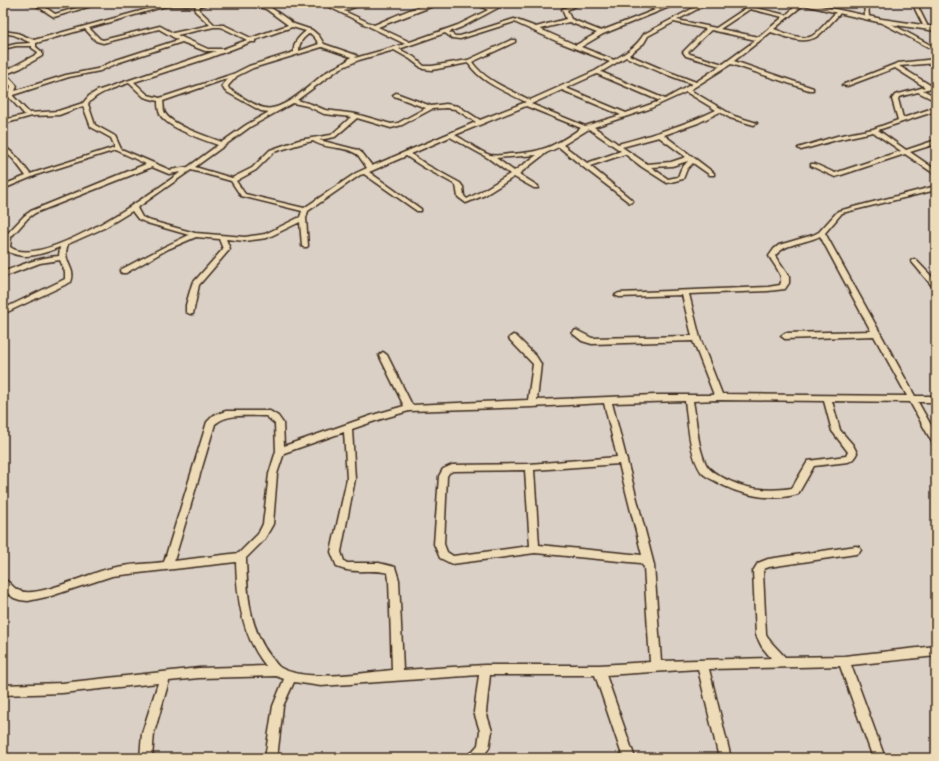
<svg xmlns="http://www.w3.org/2000/svg" width="939" height="761" viewBox="0 0 939 761" font-family="'Indie Flower',sans-serif">
<style>
.lines{fill:none;stroke-linecap:round;stroke-linejoin:round}
.minor-casing{stroke:#3b2a1e;stroke-width:3}
.major-casing{stroke:#3b2a1e;stroke-width:3}
.minor{fill:#eedbb8;fill-rule:evenodd}
.major{fill:#eedbb8;fill-rule:evenodd}
</style>
<rect width="100%" height="100%" fill="#dad0c6"/>
<filter id="ink" filterUnits="userSpaceOnUse"><feTurbulence type="fractalNoise" baseFrequency=".025" numOctaves="2"/><feDisplacementMap in="SourceGraphic" scale="8" xChannelSelector="R" yChannelSelector="G"/><feConvolveMatrix kernelMatrix="1 2 1 2 8 2 1 2 1" color-interpolation-filters="sRGB"/></filter>
<g filter="url(#ink)">
<g class="lines">
<g class="minor-casing">
<g id="minor">
<path d="M23 3H39L55 14 94 3H101L54 17 37 6Z"/>
<path d="M215 3 200 6 199 10 215 25H224L251 38 288 25 266 9 245 3C251 3 258 6 264 6 270 6 277 3 283 3L270 7 294 24 312 30 319 36 324 44 356 55 357 56 355 58 405 44 321 3H327L340 9 359 3H365L344 11 374 25C394 17 420 3 441 3L378 27 410 42 458 25 488 10 474 3H480L491 8 502 3H507L462 27 449 32 455 36H460L514 19 536 27 566 19 562 9 577 3H583L567 10 571 19 601 31 655 10 640 3H646L659 9 673 3H679L603 34 581 47 614 60C626 53 637 46 644 34L701 4 699 3 707 4 677 20 716 28 746 8 728 3H736L786 15 799 3H803V5L774 29C783 32 803 41 812 36 818 33 831 17 837 11L841 12C836 18 820 36 814 38 801 44 784 36 771 32L734 61 813 88V90H809L731 64 690 90 734 116 757 123 754 125 730 118 720 112 698 123 664 135 714 173V175H710L693 163 687 169 683 179 667 183 642 167 625 154 590 166 632 200 633 201 630 203 583 167 559 147 546 153 519 174 538 186V188H534L514 177 485 195 466 203 458 197 456 185 423 167 406 156 369 172 421 209V211H417L364 174 360 175 308 211 306 218 308 246 307 247H303L302 246 300 222 267 238 245 241 226 239 230 249 199 285 193 314H190L186 312V305L192 284 223 249 219 239 196 237 168 249 126 273H122L121 271 122 269 164 247 189 235 147 223 138 219 132 211 104 228 68 244C61 263 77 267 71 282L3 314V309L65 279V272L60 260 40 263 3 277V272C21 265 39 257 59 256L60 247C43 254 21 262 5 249L4 248V240L6 235 24 216 31 211 146 164 116 150 39 174 3 189V185L26 176 14 160 3 150V145L18 158 30 174 115 147 111 138 91 127 83 106 59 115 32 116 3 124V120L25 115 8 96 3 98V94L9 93 11 86 3 77V72L37 54 38 52 32 48V46H16L3 49V47L16 44 31 43 14 35 3 33V31L17 33 34 40 166 4ZM166 6H196L195 11 210 25 173 33 160 26 103 40 100 39 89 28ZM750 9 783 17 759 37 720 29ZM514 22 556 41 610 62 595 71 530 100C510 89 486 82 472 62L515 42V40H511L468 60 432 66H424L414 57 399 49 445 33 452 38 460 39ZM569 22 597 33 576 45 540 29ZM674 22 706 29 683 52 686 56 720 66 696 82 664 70 629 55 644 43 648 36ZM214 27H221L247 40 223 49H208L177 35ZM292 27 306 31C299 37 293 42 294 52L249 66 233 74 160 98 148 95 134 82 209 58 251 42H255V40ZM85 29 96 41 103 43 159 29 178 40 116 60 97 69 66 75 15 91 17 86 6 74 21 68 42 56V52L36 47V43ZM711 30 756 40 723 64 690 54 688 52ZM310 33 315 38 319 44 299 51C299 42 303 38 310 33ZM182 42 205 51H216L97 91 89 96 83 103 58 111 29 113 13 96V95L69 77 100 71 120 62ZM322 47 351 57C345 64 334 67 325 73 311 84 283 112 265 108 256 107 238 94 229 89L228 86 237 76 253 68ZM394 50 410 59 423 69 432 70 468 63C481 83 505 91 526 102L480 120 458 106 446 104 431 106 396 93 393 95 394 96 426 108 398 123 391 124 356 114 325 110 311 104 297 100 339 69 359 60ZM626 57 660 72 692 84 665 99 601 72ZM597 74 660 101 626 113 566 88ZM229 78 222 86 225 91 261 111 269 112 246 125 222 142C209 137 171 125 165 113 163 110 164 105 163 101ZM129 83 144 97 158 101C158 105 158 110 160 114 165 127 204 140 218 145L188 167 170 170 121 149 115 136 95 125 88 104C98 92 114 88 129 83ZM562 90 621 115 585 126 531 104ZM686 92 716 110C685 125 652 135 618 144L594 127 649 109ZM293 103 307 106 324 114 351 117 331 135 299 140 270 150 252 168 232 178 195 167 250 127ZM526 106 581 128C555 146 541 153 509 154 504 155 495 156 490 155 480 152 465 140 455 135ZM446 108 455 109 476 122 372 166 363 154 358 150 319 140 335 137 357 118 391 128 402 125 432 109ZM589 129 621 151 587 163 563 145ZM450 137 488 158 510 174 480 192 467 199 464 196 463 187 460 183 427 165 411 154ZM659 137 686 157 671 162 647 164 622 147ZM313 141C326 150 345 145 358 155 361 159 364 164 367 168L356 173 304 208 245 194 236 181 256 170 274 152 300 144ZM537 155 514 171 496 158ZM688 161 681 169 678 177 668 179 651 167 672 166ZM152 167 169 174 181 172C153 192 42 271 10 247L11 237 28 218 35 213ZM191 170 231 181 241 196 302 211 300 217 265 234 245 237 195 233 151 221 142 217 137 208Z"/>
<path d="M864 3H868L869 17 865 16Z"/>
<path d="M915 3H919V9L927 25V26L923 25 915 9Z"/>
<path d="M880 20H884L936 48V51L880 22Z"/>
<path d="M936 59V63L899 66 930 85 936 83V87L923 90 936 97V101L918 92 899 97 898 99 903 118 936 107V111L878 130 906 150 936 140V144L910 152 936 170V175L905 154 835 177 811 166V164H815L835 173 901 151 873 132 840 139 801 150 798 148 837 136 873 129 898 120 892 99 895 95 925 87 895 68 847 86 842 85 898 63Z"/>
<path d="M936 186V190L842 213 825 233 915 396H936V402H918L936 434V445L933 444 910 402 832 401 840 430 853 445 857 453C855 457 852 461 848 462L814 466 798 494C772 502 738 495 715 481 711 479 705 476 702 473 689 455 688 422 685 401L612 403 654 565 661 661 771 658 762 647 756 635 753 571 758 563 768 559 856 546 859 547 861 550 859 553 856 554 769 567 764 569 763 572 766 634 770 641 785 657 844 656 936 646V656L851 665 885 758H873L840 666 709 669 731 758H719L698 669 606 675 635 758H623L595 675H490L486 712 492 731 489 748 482 758H468L470 754 478 745 480 731 474 712 479 675 321 686 294 682 283 706 277 758H265L273 706 284 679 276 676 199 678 169 681 154 733 152 758H140L142 733 158 683 62 693 3 695V685L62 683 199 668 266 666C242 636 237 599 236 562L112 576 51 596 28 601 20 600 14 598 3 590V579C10 581 13 589 20 591 39 598 91 572 112 568 129 564 147 564 164 562L207 422 214 415 226 411H270L278 416 283 423 284 446 376 414 404 406 379 355 383 352 387 355 412 405 528 400 533 364 510 340 509 338 513 335 516 336 536 356 541 364 537 400 655 395H714L693 341 592 344 582 341 572 333 576 330 592 338 692 336 682 295 619 297 615 295 619 293 768 287 780 285C785 276 773 264 769 256L774 249 779 245 813 235 819 232 838 211ZM820 236 871 331 785 333 781 336 785 339 874 336 907 396 722 394 700 338 689 294 768 291 785 289 789 283V277L775 256C786 242 805 244 820 236ZM717 400 824 401 832 431 848 452 846 456 808 461 792 488C767 492 742 489 720 476 715 473 709 470 706 464 697 445 697 421 693 401ZM604 403 617 457 529 464 452 465 443 469 439 476 434 544 440 558 452 564 535 553 640 563 644 567 650 662 599 665H485L403 670 399 580 395 567 379 563H347L344 561 341 552 355 479 352 429 381 419 409 411 532 407ZM266 416 275 424 276 451 269 474 263 524 258 534 239 553 174 561 215 424C228 413 249 416 266 416ZM344 432 347 479 331 552 337 567C356 575 370 568 388 573L389 580 392 670C364 673 306 682 281 668 277 666 274 660 271 657 249 629 247 592 246 558L264 540 273 524 277 474 284 453ZM619 464 642 555 539 545 534 470ZM525 470 530 546 453 556 447 552 444 544 447 476 449 473 453 471Z"/>
<path d="M914 259 916 260 936 281V287H933L912 262 911 261 912 260Z"/>
</g>
</g>
<g class="major-casing">
<path id="major" d="M795 3H807L882 19 936 27V31L882 23Z"/>
</g>
<use href="#minor" class="minor"/>
<use href="#major" class="major"/>
</g>
</g>
<rect width="939" height="761" fill="none" stroke="#eedbb8" stroke-width="16"/>
<rect x="8" y="8" width="923" height="745" fill="none" stroke="#3b2a1e" stroke-width="1.5" filter="url(#ink)"/>
</svg>
